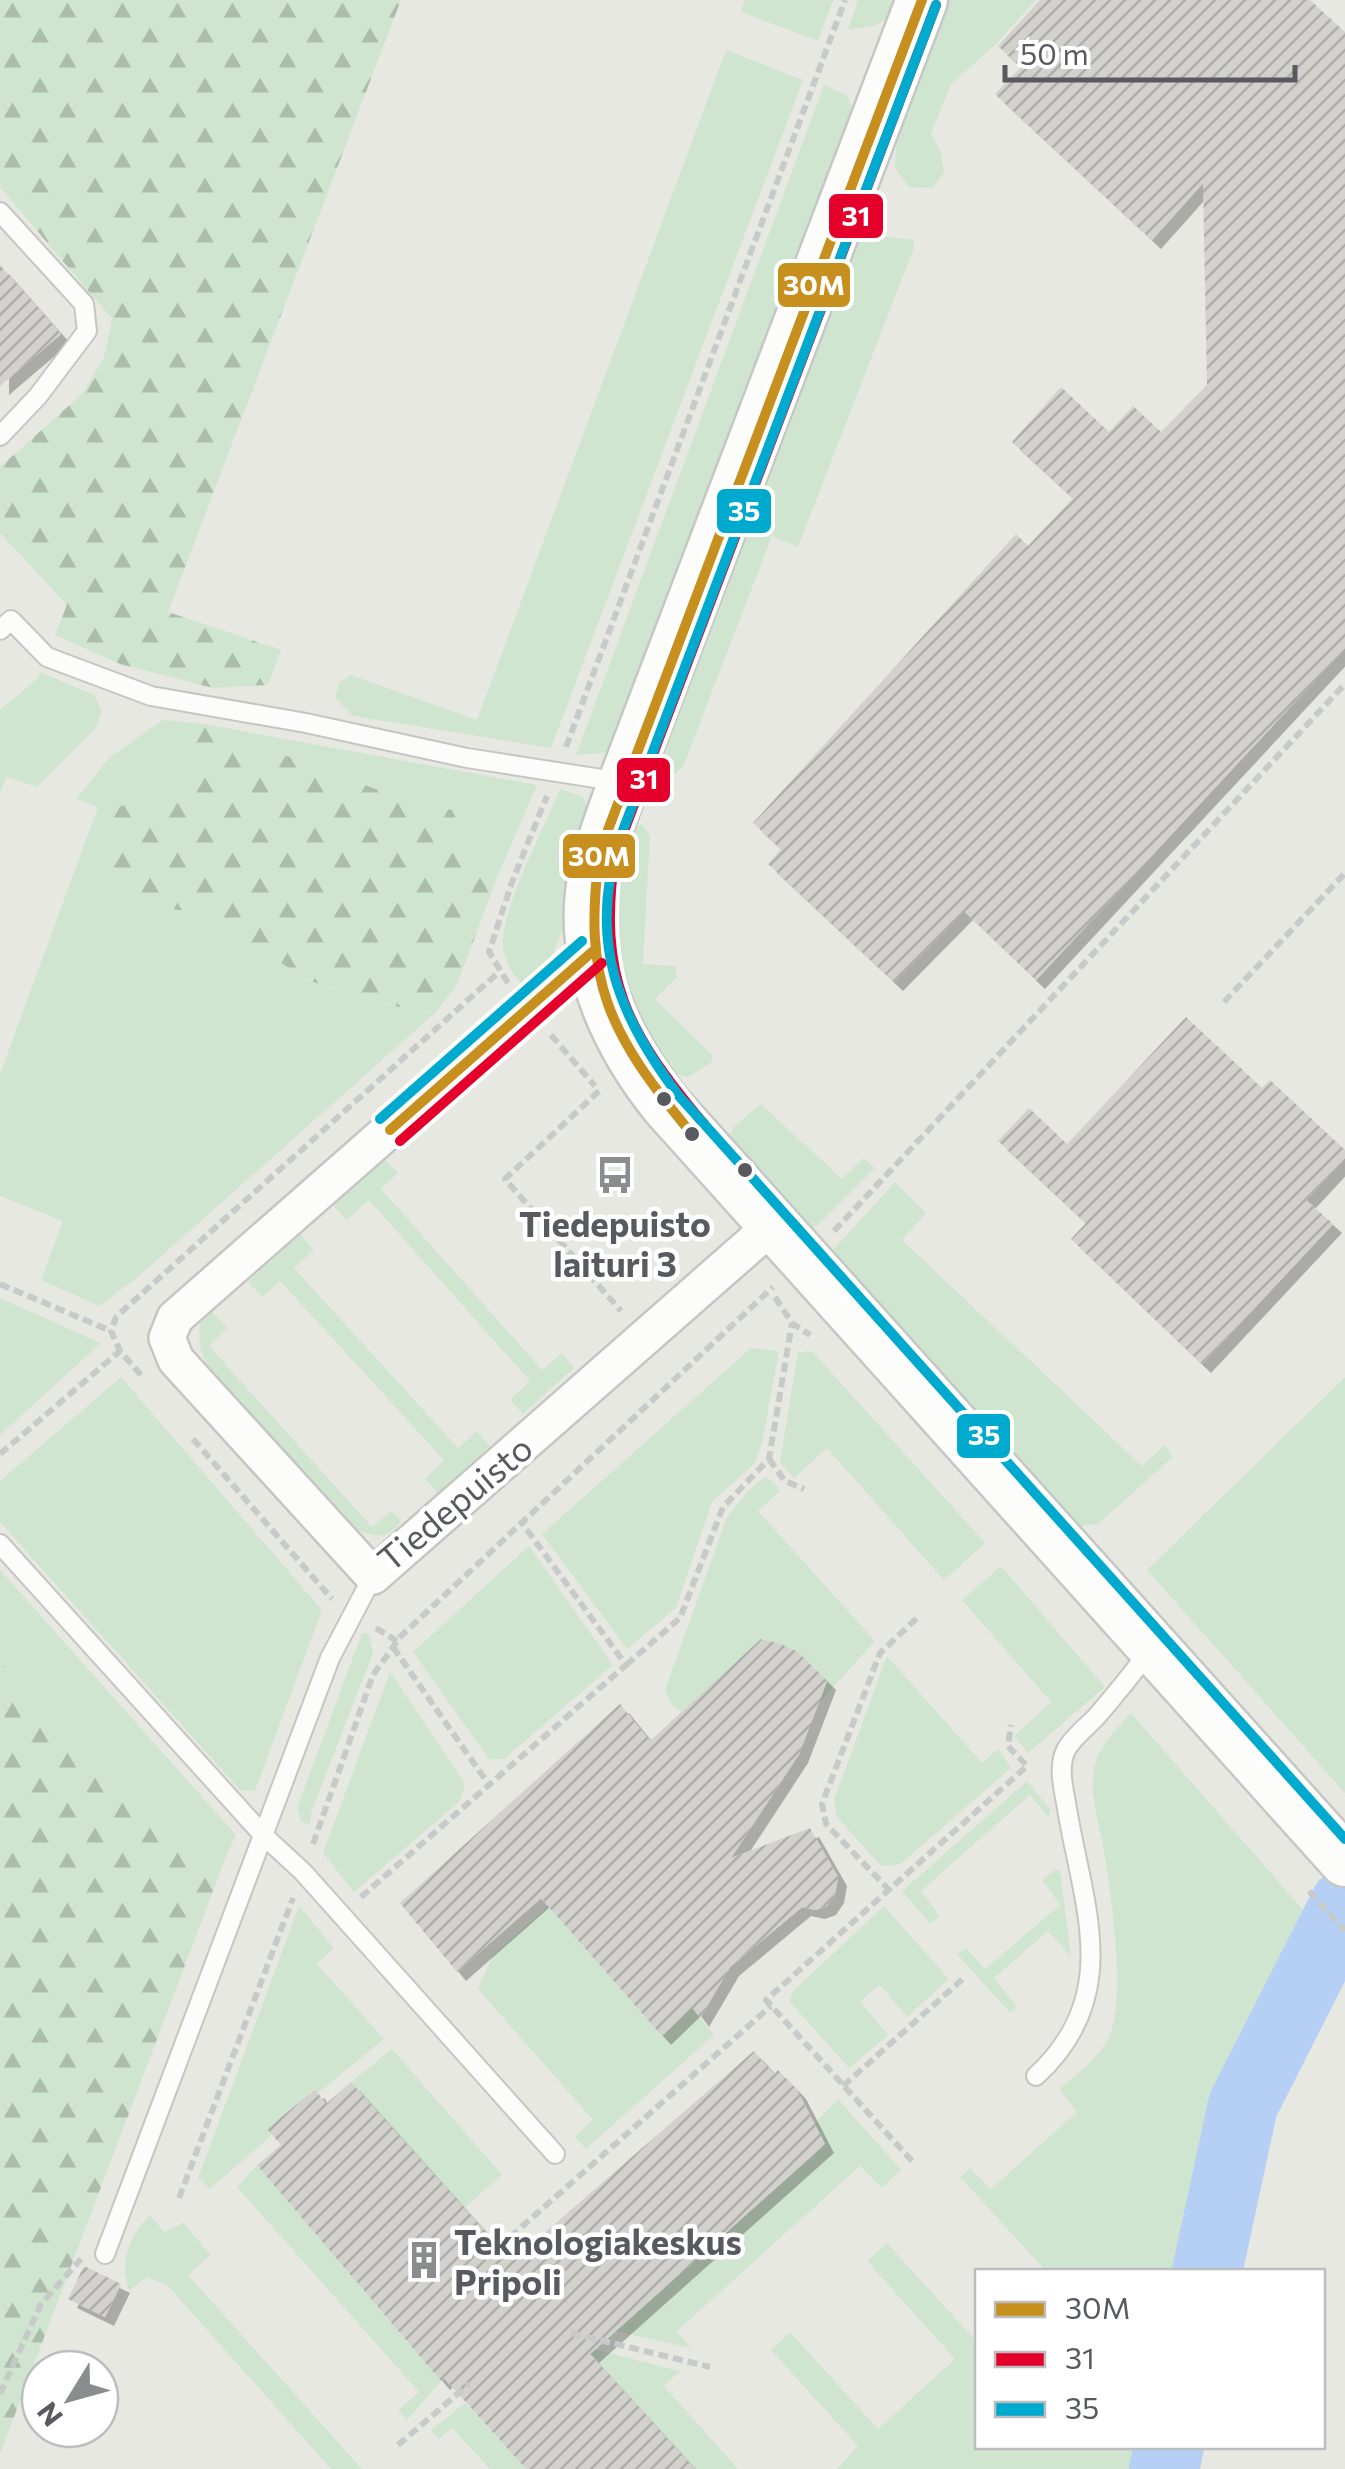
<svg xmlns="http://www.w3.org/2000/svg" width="1345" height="2469" viewBox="0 0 1345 2469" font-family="Commissioner,sans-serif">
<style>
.green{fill:#d0e5d0}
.forest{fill:url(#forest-firs)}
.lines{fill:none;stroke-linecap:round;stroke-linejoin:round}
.river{stroke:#b5d0f4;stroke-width:70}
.building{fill:url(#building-hatch);filter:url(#shadow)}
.lane-casing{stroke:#c5c6c4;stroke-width:22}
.street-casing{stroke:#c5c6c4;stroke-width:40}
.secondary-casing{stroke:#c5c7c5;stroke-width:55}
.path{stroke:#c6cac8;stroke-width:6;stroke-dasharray:10 5;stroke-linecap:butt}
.lane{stroke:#fcfcfb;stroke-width:18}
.street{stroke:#fcfcfb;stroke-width:35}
.secondary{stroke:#fcfcfb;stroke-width:50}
.bus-1-casing{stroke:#fff;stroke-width:18}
.bus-2-casing{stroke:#fff;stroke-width:18}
.bus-3-casing{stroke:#fff;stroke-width:18}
.bus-1{stroke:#c78f1d;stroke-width:10}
.bus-2{stroke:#e4002b;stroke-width:10}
.bus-3{stroke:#00a9ce;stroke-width:10}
.bus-dot{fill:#585a60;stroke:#fff;stroke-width:4}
.labels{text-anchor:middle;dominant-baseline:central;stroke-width:9;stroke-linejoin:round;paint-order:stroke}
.poi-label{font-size:35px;font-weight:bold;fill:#585a60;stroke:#fff}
.street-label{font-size:35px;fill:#585a60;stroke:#fff}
.line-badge{stroke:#fff;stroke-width:4}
.badge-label{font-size:28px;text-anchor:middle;font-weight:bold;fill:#fff}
</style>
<defs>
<pattern id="forest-firs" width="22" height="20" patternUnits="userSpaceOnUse" patternTransform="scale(2.5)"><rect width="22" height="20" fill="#d0e5d0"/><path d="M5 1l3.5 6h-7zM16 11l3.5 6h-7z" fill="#acbdac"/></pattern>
<pattern id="building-hatch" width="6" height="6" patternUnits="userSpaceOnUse" patternTransform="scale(2.5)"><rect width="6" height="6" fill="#d2d1cd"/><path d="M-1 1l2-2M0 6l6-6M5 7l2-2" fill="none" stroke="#adadaa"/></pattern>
<filter id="shadow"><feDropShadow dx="9" dy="9" stdDeviation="0" flood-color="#0004"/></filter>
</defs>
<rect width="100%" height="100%" fill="#e8e8e2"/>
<g class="green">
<path d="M745 0H833L818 41 741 12Z"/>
<path d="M858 0H899C889 24 872 29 848 29Z"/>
<path d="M950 0H1036L995 45 951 84 931 134 941 152 944 172 933 188 909 187 895 168 896 145Z"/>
<path d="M726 50 803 80 551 748 353 716 335 698 339 683 351 675 477 720Z"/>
<path d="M824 85 847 95 855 114 618 742 604 753 576 755Z"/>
<path d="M867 234 914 240V248L798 547 772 536 683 767 675 774 655 763 855 244Z"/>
<path d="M40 672 94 695 102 711 96 728 37 787 6 777 0 793V710L37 679Z"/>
<path d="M163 720 198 723 537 785 498 875 472 851 450 809 381 791 198 724 185 784 153 797 102 885 130 902 186 911 231 930 307 980 393 1006 435 1013 138 1277 99 1306 41 1280 63 1221 0 1196V1074L98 807 76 799 110 757Z"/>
<path d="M560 789 583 797 590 816 566 922 551 959 523 986C511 972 501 956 503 937 506 901 545 825 560 789Z"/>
<path d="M642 824 650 836 643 964 675 966 677 977 655 999 713 1056 711 1063 688 1077 675 1074C643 1028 613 967 615 908 615 882 622 857 628 832Z"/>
<path d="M761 1104 842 1179 863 1158 875 1168 818 1225 807 1228 739 1153 730 1139 733 1127Z"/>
<path d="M385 1159 398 1173 381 1189 542 1370 562 1353 574 1368 523 1414 510 1400 530 1381 369 1200 346 1220 333 1205Z"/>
<path d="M895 1182 926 1213 902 1240 1142 1466 1165 1445 1173 1457 1098 1524 1080 1526 836 1260 834 1249Z"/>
<path d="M300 1234 314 1250 294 1268 458 1448 477 1431 490 1446 438 1493 425 1479 444 1460 280 1281 262 1297 248 1282Z"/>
<path d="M0 1298 101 1343 0 1435Z"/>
<path d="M212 1312 228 1328 209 1346 372 1527 391 1511 401 1520C391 1540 371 1538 354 1528L211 1370C200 1355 198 1342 200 1323Z"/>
<path d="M751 1348 779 1351 762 1443 754 1464 712 1502 676 1608 627 1649 542 1534Z"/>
<path d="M812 1351 985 1543 944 1580 827 1448 794 1478 780 1463 798 1352Z"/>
<path d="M121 1377 322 1610 255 1791 240 1790 0 1522V1481Z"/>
<path d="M1345 1377V1793L1147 1570Z"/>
<path d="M765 1477 774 1482 780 1491 758 1511 875 1641 817 1705 827 1682C809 1658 790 1646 762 1639L682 1712 672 1705 665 1690 727 1517 749 1490Z"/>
<path d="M529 1546 613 1665 504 1759H489L413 1652Z"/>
<path d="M1001 1566 1105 1687 1028 1753 1014 1736 1051 1702 962 1600Z"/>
<path d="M0 1570 236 1835 226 1857 198 1858 106 1778 0 1661Z"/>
<path d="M362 1633 369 1634 373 1653 311 1813 310 1824 301 1822 297 1808Z"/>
<path d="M887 1656 982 1763 998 1749 1011 1768 899 1865 881 1866 837 1817 834 1800Z"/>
<path d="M390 1672 465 1783 461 1800 354 1892 323 1853Z"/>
<path d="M1131 1713 1304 1911 1221 2103 1182 2271H1046L960 2177 970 2168 991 2189 1077 2112 1059 2089C1078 2073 1102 2056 1111 2032 1125 1991 1111 1890 1103 1847 1099 1822 1089 1796 1094 1770 1098 1746 1115 1730 1131 1713Z"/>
<path d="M1027 1781 1050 1809 1049 1818 1030 1795 921 1891 940 1916 930 1924 902 1891Z"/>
<path d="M1055 1870H1060L1071 1956 1048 1931 994 1978 1015 2004 1016 2008 1010 2013 957 1954 966 1948 985 1969 1060 1905 1042 1880Z"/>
<path d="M299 1906 334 1948 317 1964 384 2039 318 2093 314 2089 267 2129 272 2135 210 2189 198 2178Z"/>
<path d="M548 1906 661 2035 692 2007 714 2035 586 2149 575 2137 593 2120 478 1989 493 1955Z"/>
<path d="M884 1906 949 1979 907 2017 880 1985 860 2001 888 2035 849 2068 790 2002 792 1992Z"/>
<path d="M392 2049 502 2175 464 2208 351 2082Z"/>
<path d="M838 2099 901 2170 882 2188 860 2166 677 2331 691 2348 615 2331 825 2145 814 2124Z"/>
<path d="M257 2165 441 2381 407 2420 398 2410 419 2392 237 2187Z"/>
<path d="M150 2215 164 2232 183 2223 211 2255 188 2275 362 2469H331L168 2286 147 2277 129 2291C119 2264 129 2234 150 2215Z"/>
<path d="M887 2243 975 2340 977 2339 978 2446 1141 2447 1136 2469H837L858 2446 771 2350 790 2332 878 2429 955 2359 867 2261Z"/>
<path d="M585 2347 680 2371 664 2386 738 2469H695Z"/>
<path d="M465 2403 473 2411 526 2469H490L452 2428 439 2439 431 2430Z"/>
</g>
<g class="forest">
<path d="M0 0H401L168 612 281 650 268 685 213 688 120 664 55 635 67 605 0 533V467L82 394 104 357 112 319 0 187Z"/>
<path d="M198 723 381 791 452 810 472 851 498 875 457 985 435 1013 393 1006 307 980 231 930 186 911 130 903 102 885 105 839 113 809 185 784Z"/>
<path d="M0 1661 106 1778 198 1858 226 1857 0 2454Z"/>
</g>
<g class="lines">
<g class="river">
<path d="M1207 2272 1243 2105 1345 1904"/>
<path d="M1164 2469 1169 2446"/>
</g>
</g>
<g class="building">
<path d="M1040 0H1310L1345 32V648L1036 980 964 911 894 982 768 864 781 849 753 823 1016 534 1028 546 1073 498 1012 442 1061 387 1109 432 1133 406 1161 432 1207 385 1203 183 1152 240 995 94 1021 67 998 46Z"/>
<path d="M0 265 61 334 0 386Z"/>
<path d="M1186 1017 1262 1088 1270 1080 1345 1150V1158L1306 1200 1333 1224 1202 1364 1071 1239 1086 1223 998 1141 1029 1108 1067 1144Z"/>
<path d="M761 1639 781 1644 798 1652 827 1681 799 1754 731 1858 810 1828 838 1877 835 1894 827 1906 816 1910 802 1907 730 1967 700 2018 692 2007 662 2036 541 1898 457 1972 400 1903 620 1704 650 1741Z"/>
<path d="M754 2051 774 2074 778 2070 797 2090 825 2144 590 2354 695 2469H526L444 2378 441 2381 257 2165 281 2145 267 2129 315 2089 326 2104 351 2082 512 2261Z"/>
<path d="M84 2266 121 2284 105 2317 68 2299Z"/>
</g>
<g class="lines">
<g class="lane-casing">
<g id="lane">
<path d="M0 212 84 304 87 331 38 396 0 436"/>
<path d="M0 630 11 620 47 657 151 696 306 723 467 758 621 782"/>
<path d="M0 1544 264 1836 303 1872 555 2154"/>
<path d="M1036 2076C1125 1994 1082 1904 1066 1803 1063 1786 1058 1766 1066 1750 1072 1738 1088 1726 1097 1716 1116 1694 1133 1673 1150 1650"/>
<path d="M105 2254 330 1658 373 1576"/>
</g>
</g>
<g class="street-casing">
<path id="street" d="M592 952 175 1318 167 1338 176 1360 373 1576 774 1224"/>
</g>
<g class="secondary-casing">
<path id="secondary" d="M922 0 624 782C611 818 596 855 591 893 582 971 619 1047 667 1106L1345 1861"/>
</g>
<g class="path">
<path d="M566 747 845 0"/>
<path d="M508 983 489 952 512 882 547 796"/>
<path d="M1224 1002 1345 873"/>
<path d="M551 1035 595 1086"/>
<path d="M599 1091 505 1179 621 1311"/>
<path d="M834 1231 1345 684"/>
<path d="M0 1284 111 1331"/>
<path d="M775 1297 792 1323 810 1335"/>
<path d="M141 1375 120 1351 111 1331 116 1317 499 972"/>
<path d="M193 1439 332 1599"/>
<path d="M0 1454 120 1351"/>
<path d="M769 1459 785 1481 804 1489"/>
<path d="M376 1628 397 1641"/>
<path d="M393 1647 489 1785"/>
<path d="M626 1665 680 1618 723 1507 769 1459 792 1323"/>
<path d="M313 1844 373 1675 401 1636 773 1287"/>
<path d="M890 1891 826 1824 822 1804 880 1653 917 1618"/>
<path d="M1309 1891 1345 1931"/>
<path d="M361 1897 626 1665 522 1523"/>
<path d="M843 2086 965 1977"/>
<path d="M912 2161 766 2000 1027 1766 1008 1746 1011 1725"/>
<path d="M179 2198 293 1898"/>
<path d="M499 2247 771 2006"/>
<path d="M571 2333 710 2367"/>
<path d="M0 2394 41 2304 81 2259"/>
<path d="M398 2445 469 2384"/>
</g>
<use href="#lane" class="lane"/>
<use href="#street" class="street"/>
<use href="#secondary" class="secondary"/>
<g class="bus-1-casing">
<g id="bus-1">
<path d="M390 1130 592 952"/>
<path d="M692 1134C610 1035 581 982 600 851L922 0"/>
</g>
</g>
<g class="bus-2-casing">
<g id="bus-2">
<path d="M704 1124C627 1032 597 978 615 855L936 5"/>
<path d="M400 1141 602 963"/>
</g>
</g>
<g class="bus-3-casing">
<g id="bus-3">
<path d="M936 5 619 841C588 941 618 1016 679 1096L1345 1839"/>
<path d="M380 1119 582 941"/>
</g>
</g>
<use href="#bus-1" class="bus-1"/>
<use href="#bus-2" class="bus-2"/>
<use href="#bus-3" class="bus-3"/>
</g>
<defs>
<g id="bus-bare" transform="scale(3)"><path d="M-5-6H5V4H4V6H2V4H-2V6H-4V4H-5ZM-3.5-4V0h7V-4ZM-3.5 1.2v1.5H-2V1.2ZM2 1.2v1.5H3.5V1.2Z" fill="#8a8c8e" stroke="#fff" stroke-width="2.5" paint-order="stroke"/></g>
<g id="building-bare" transform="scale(3)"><path d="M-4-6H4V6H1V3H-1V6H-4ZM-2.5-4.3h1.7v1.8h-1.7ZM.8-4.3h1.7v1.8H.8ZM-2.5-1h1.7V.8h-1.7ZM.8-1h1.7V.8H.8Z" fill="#8a8c8e" stroke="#fff" stroke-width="2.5" paint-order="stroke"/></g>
</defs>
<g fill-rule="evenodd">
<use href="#bus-bare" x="615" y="1175"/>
<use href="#building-bare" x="424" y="2260"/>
</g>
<g class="bus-dot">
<circle cx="664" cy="1099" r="9"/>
<circle cx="692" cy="1134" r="9"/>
<circle cx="745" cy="1170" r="9"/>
</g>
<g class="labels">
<g class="poi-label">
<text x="615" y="1222">Tiedepuisto<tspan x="615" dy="40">laituri 3</tspan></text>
<text x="454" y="2240" text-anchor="start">Teknologiakeskus<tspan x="454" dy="40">Pripoli</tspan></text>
</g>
<g class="street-label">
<text transform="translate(454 1502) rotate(-40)">Tiedepuisto</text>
</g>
</g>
<g class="line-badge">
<rect x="827" y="192" width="58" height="48" rx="10" fill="#e4002b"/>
<rect x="776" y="261" width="76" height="48" rx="10" fill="#c78f1d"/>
<rect x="715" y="487" width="58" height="48" rx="10" fill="#00a9ce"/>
<rect x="615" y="756" width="57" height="48" rx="10" fill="#e4002b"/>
<rect x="561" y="832" width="76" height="48" rx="10" fill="#c78f1d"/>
<rect x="955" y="1412" width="57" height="48" rx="10" fill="#00a9ce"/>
</g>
<g class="badge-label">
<text x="856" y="226">31</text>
<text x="814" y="295">30M</text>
<text x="744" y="521">35</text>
<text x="644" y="789">31</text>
<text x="599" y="866">30M</text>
<text x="984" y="1445">35</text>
</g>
<rect x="975" y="2269" width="350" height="180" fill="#ffffff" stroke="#bcbdbf" stroke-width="2.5"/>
<rect x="995" y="2302" width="50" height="15" fill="#c78f1d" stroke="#bcbdbf" stroke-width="2.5"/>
<text x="1065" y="2319" font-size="30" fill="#585a60">30M</text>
<rect x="995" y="2352" width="50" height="15" fill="#e4002b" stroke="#bcbdbf" stroke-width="2.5"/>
<text x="1065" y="2369" font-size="30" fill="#585a60">31</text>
<rect x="995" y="2402" width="50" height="15" fill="#00a9ce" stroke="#bcbdbf" stroke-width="2.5"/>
<text x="1065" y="2419" font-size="30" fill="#585a60">35</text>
<g transform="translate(70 2399) rotate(233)"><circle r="48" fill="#ffffff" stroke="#bcbdbf" stroke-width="2.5"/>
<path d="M0-8L18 38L0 25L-18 38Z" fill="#8a8c8e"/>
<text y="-15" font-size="28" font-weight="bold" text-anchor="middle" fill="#585a60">N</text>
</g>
<path d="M1005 65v15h290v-15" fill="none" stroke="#585a60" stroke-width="5"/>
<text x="1020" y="65" font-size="30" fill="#585a60" stroke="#ffffff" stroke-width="8" paint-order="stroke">50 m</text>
</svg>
